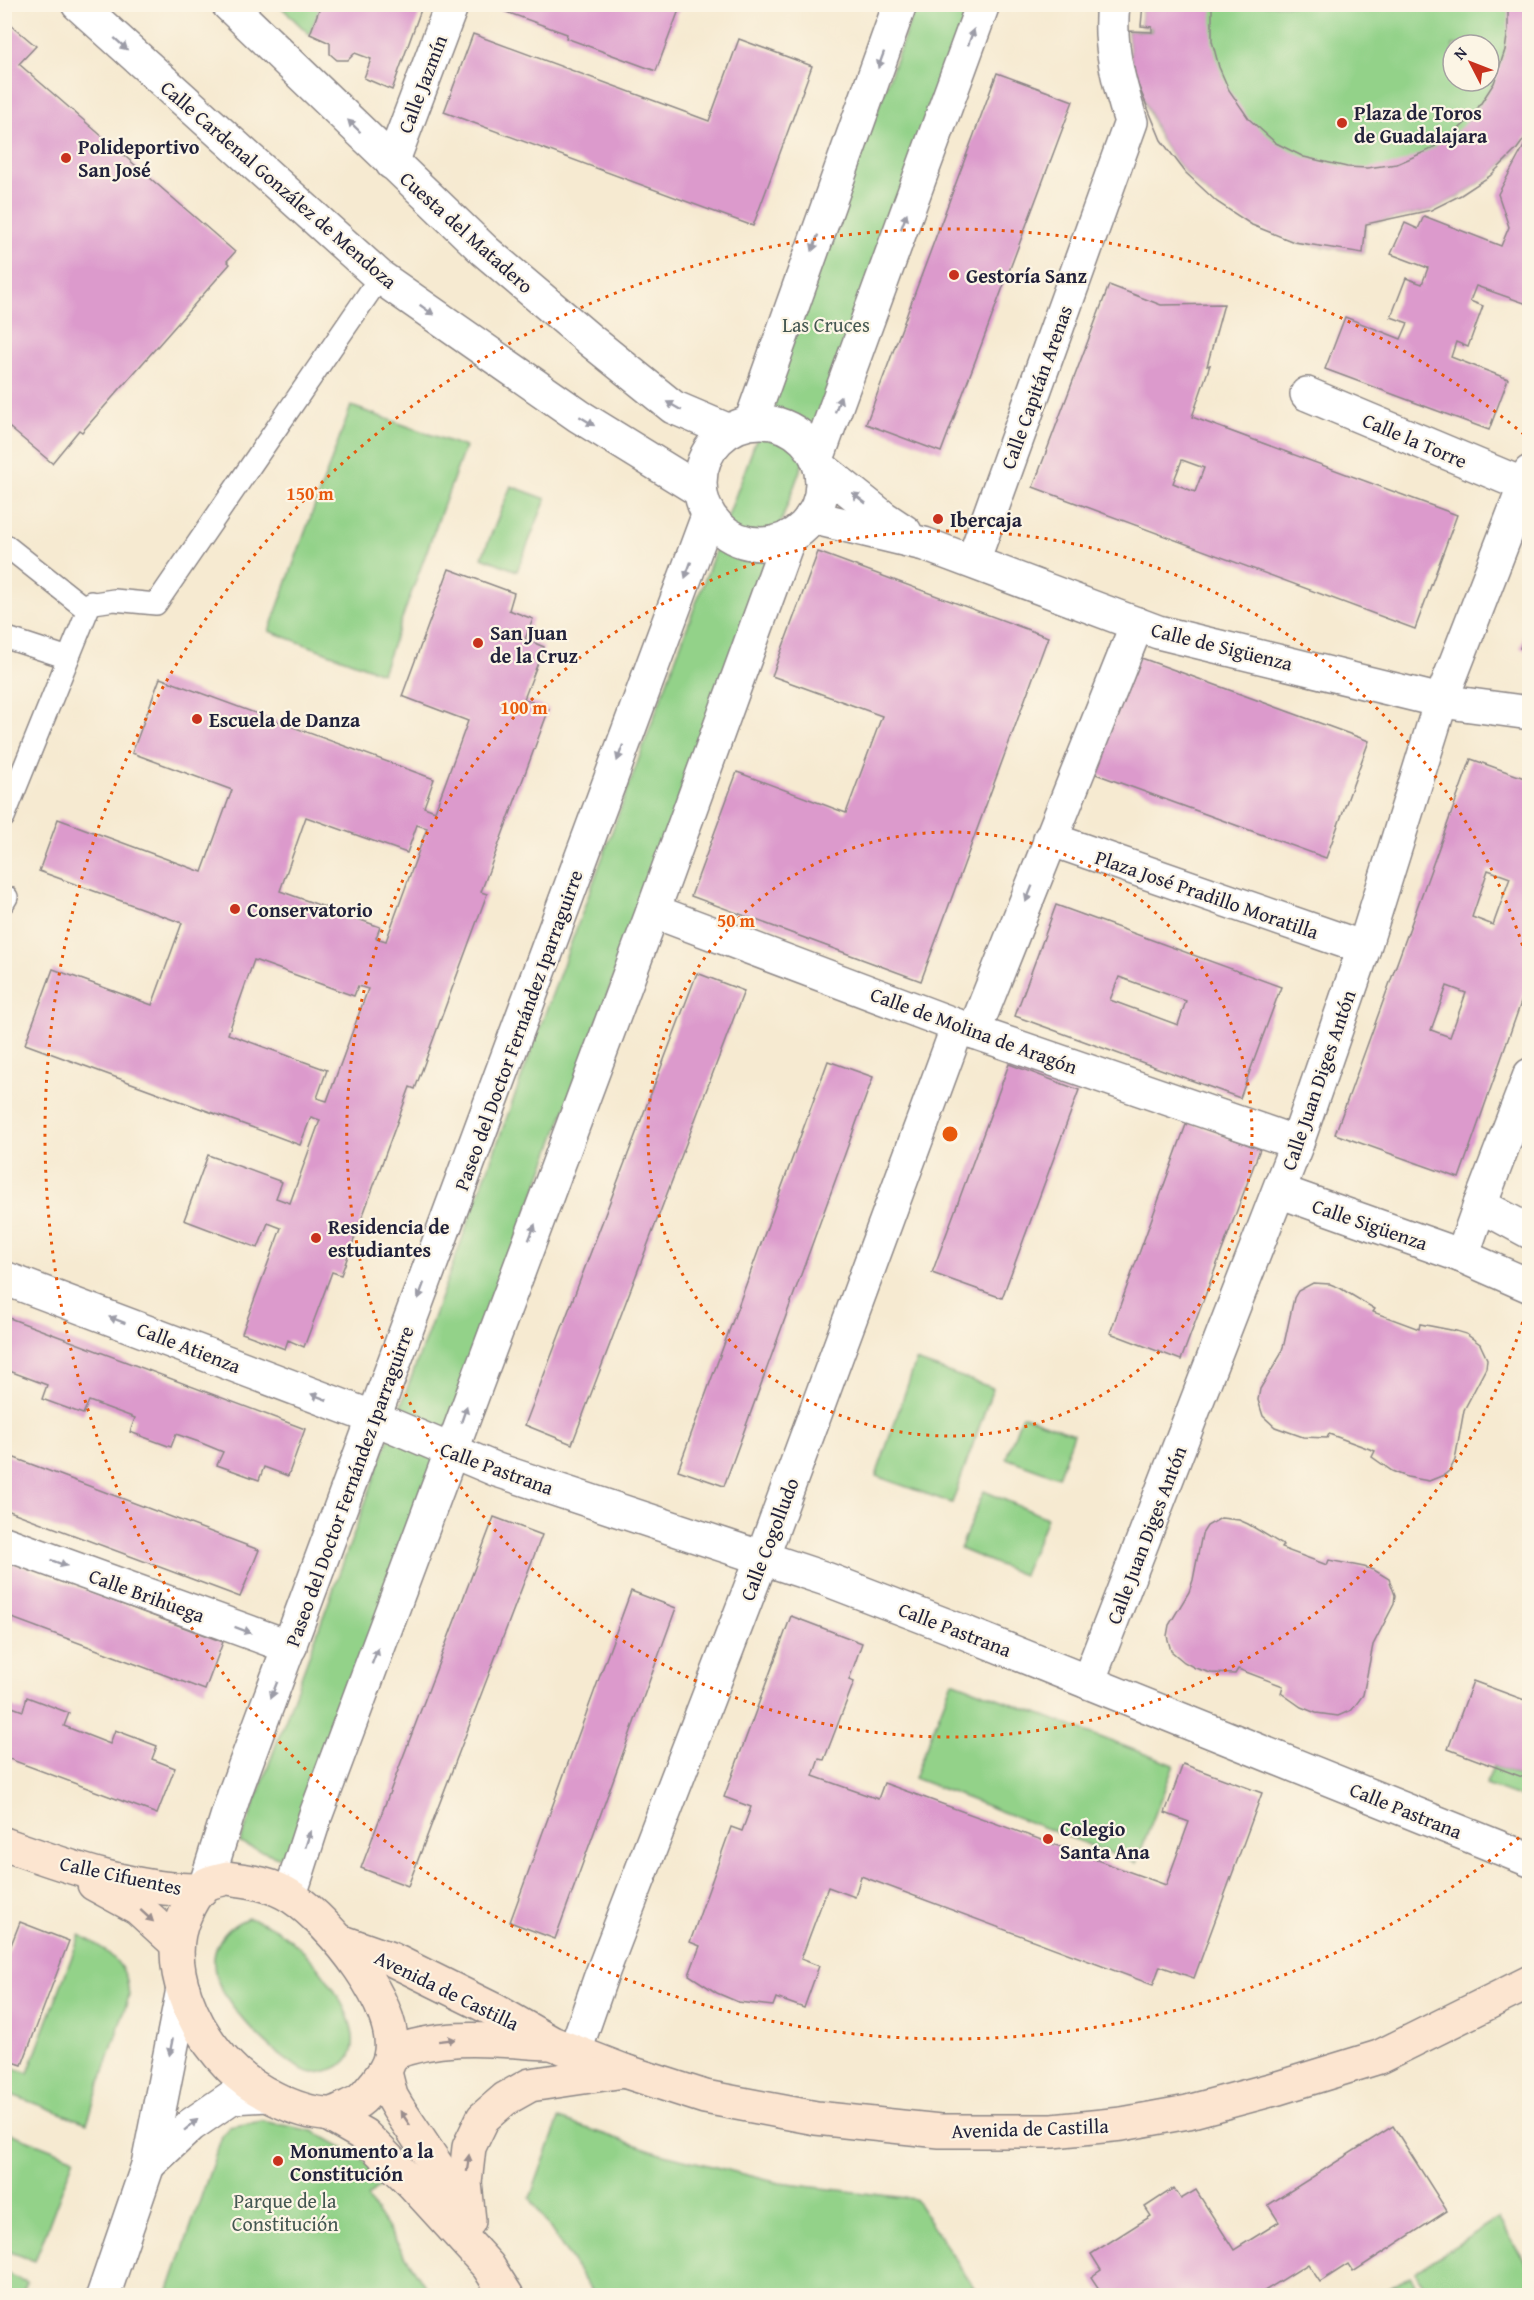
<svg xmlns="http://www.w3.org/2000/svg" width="1534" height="2300" viewBox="0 0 1534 2300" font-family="'Gentium Book Plus',serif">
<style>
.green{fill:#93d289;stroke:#5a7a62;stroke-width:1.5;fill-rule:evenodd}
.building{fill:#dc9acc;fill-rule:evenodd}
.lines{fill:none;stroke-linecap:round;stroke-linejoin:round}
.lane-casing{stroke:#8c8686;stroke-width:24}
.street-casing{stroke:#8c8686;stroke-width:36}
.secondary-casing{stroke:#8c8686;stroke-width:36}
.lane{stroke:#fff;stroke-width:21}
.street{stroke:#fff;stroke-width:33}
.secondary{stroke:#fce5d0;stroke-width:33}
.oneway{fill:#9c9ca7}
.oneway2{fill:#9a8d8d}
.ring{fill:none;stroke:#e8590c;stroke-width:3;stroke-dasharray:3 6}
.poi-dot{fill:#c8321e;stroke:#fcf5e5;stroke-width:2}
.labels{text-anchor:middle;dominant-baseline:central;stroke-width:4.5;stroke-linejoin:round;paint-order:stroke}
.street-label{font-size:20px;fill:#22223b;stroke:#fcf5e5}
.poi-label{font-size:20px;font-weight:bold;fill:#22223b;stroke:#fcf5e5;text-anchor:start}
.park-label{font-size:20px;fill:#445752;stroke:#fcf5e5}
.centre{fill:#e8590c;stroke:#fcf5e5;stroke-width:3}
.ring-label{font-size:18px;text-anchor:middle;font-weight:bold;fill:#e8590c;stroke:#fcf5e5;stroke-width:4.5;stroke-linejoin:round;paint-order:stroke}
</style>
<rect width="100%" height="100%" fill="#fcf5e5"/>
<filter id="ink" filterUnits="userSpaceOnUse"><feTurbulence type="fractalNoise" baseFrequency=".0167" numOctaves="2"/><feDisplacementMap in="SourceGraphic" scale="12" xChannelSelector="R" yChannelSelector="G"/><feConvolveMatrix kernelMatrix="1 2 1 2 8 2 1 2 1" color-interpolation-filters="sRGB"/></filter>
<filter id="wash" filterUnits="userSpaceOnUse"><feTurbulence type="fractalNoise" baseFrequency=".008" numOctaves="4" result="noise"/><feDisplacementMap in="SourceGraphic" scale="24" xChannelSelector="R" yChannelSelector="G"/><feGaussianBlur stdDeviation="1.35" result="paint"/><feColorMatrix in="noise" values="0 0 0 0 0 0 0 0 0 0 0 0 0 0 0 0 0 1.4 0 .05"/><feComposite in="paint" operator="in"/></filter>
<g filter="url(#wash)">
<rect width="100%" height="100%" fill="#f6ead1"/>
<g class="green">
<path d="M279 5H321L310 35Z"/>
<path d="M916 5H971L289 1861 240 1843Z"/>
<path d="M1143 5H1529V131L1517 149 1490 176 1461 195 1431 210 1366 224 1363 253 1294 242 1217 202 1186 173 1161 140 1150 115 1137 82 1131 57 1128 31H1151V27L1141 26ZM1453 45H1489V81H1453Z"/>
<path d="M351 406 465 447 382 673 269 631Z"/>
<path d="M511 486 546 499 517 571 482 557Z"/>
<path d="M916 1361 993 1388 952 1503 876 1476Z"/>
<path d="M1022 1415 1074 1434 1058 1477 1006 1458Z"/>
<path d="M984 1491 1047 1518 1023 1575 960 1549Z"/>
<path d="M952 1681 1174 1765 1136 1863 914 1778Z"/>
<path d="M1493 1766 1529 1780V1801L1486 1785Z"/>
<path d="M248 1918C270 1923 289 1937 305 1953 328 1975 388 2058 326 2071 323 2072 317 2073 313 2073 283 2068 226 2007 217 1979 207 1952 222 1928 248 1918Z"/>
<path d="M80 1935C98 1945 118 1956 126 1977 128 1983 128 1990 129 1996L87 2123 4 2092 5 2065 28 2073Z"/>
<path d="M559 2119 660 2153 779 2183 915 2199 979 2295H594L530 2198Z"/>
<path d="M262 2121 313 2131 358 2156 387 2180 367 2197 431 2295 167 2296 222 2136 229 2127Z"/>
<path d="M5 2131 74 2158 35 2261 5 2250Z"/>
<path d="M1498 2218 1529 2268V2295H1430L1415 2272Z"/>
<path d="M5 2273 27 2282 22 2295H5Z"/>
<path d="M1410 2276 1423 2295H1379Z"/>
</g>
<g id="blocks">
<g class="building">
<path d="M321 4H423L392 90 364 78 371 59 355 53 348 60H337L330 54V43L310 34Z"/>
<path d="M664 4 679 10 656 71 566 38 567 34 487 5Z"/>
<path d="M1143 4H1212V41L1219 67 1229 90 1249 119 1276 143 1304 157 1347 167 1367 168 1397 164 1429 150 1452 135 1472 117 1494 83 1505 50 1508 30V4H1530V131L1517 149 1490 176 1461 195 1431 210 1366 224 1363 253 1294 242 1252 225 1217 202 1186 173 1161 140 1137 82 1131 57 1128 31 1152 32V27L1141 26Z"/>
<path d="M4 19 36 46 19 64 235 252 227 261 230 264 82 432 79 430 52 463 4 423Z"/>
<path d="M473 34 709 121 739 39 812 66 753 226 444 112Z"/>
<path d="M997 73 1073 101 941 452 866 424Z"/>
<path d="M1530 135V305L1476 286 1470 301 1483 306 1468 347 1456 342 1451 357 1508 379 1489 430 1325 369 1345 317 1401 339 1408 323 1391 317 1406 278 1422 284 1428 268 1391 254 1405 223 1418 229 1424 216 1501 246 1509 227 1498 194Z"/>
<path d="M1109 285 1161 305 1224 304 1207 366 1210 365 1192 417 1457 515 1415 629 1033 487ZM1182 460 1204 468 1195 492 1173 483Z"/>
<path d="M818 552 1048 637 921 981 691 896 737 772 846 813 882 716 772 676Z"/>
<path d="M449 569 514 593 509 610 533 619 525 639 544 647 524 699 549 709 481 892 487 894 415 1089 410 1087 341 1275 332 1272 304 1347 288 1340 285 1349 242 1333 281 1228 268 1223 258 1248 184 1220 208 1155 282 1182 276 1198 290 1203 320 1120 311 1117 300 1145 25 1044 53 969 152 1005 182 923 39 871 58 819 202 872 232 790 132 753 160 678 434 779 424 807 435 811 468 721 402 696ZM306 817 407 853 417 825 427 828 386 941 376 938 380 927 280 891ZM254 960 354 996 358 986 368 989 327 1101 317 1098 327 1070 228 1034Z"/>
<path d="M1529 623H1530V652L1520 648Z"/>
<path d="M1136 656 1369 741 1326 858 1093 773Z"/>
<path d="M1471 759 1530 780V977L1459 1178 1335 1134ZM1488 870 1510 878 1493 925 1472 917ZM1447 986 1466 993 1450 1037 1431 1030Z"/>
<path d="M1056 905 1281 987 1240 1098 1015 1016ZM1119 977 1186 1001 1178 1025 1110 1000Z"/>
<path d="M697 973 744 991 572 1444 525 1425Z"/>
<path d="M828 1061 873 1077 724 1486 678 1470Z"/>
<path d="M1009 1064 1079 1090 1002 1298 932 1273Z"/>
<path d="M1187 1122 1260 1149 1181 1360 1110 1333Z"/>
<path d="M1313 1283 1330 1284 1340 1288 1375 1309 1373 1312 1419 1329 1420 1324 1456 1331 1466 1334 1480 1344 1487 1359 1486 1368 1464 1410 1455 1460 1450 1470 1444 1475 1429 1481 1407 1477 1392 1471 1372 1457 1375 1451 1329 1434 1327 1438 1303 1437 1275 1427 1263 1416 1258 1400 1260 1389 1280 1356 1284 1344 1294 1298 1298 1291Z"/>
<path d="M4 1316 305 1429 288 1476 264 1467 259 1480 217 1465 223 1452 199 1442 176 1434 171 1447 130 1432 135 1418 89 1401 83 1414 42 1399 47 1385 4 1369Z"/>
<path d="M4 1454 259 1550 240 1597 4 1509Z"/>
<path d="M494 1517 542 1535 408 1886 361 1868Z"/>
<path d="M1221 1518 1239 1520 1248 1524 1283 1545 1281 1548 1327 1565 1329 1560 1364 1567 1374 1570 1389 1579 1395 1595 1394 1604 1373 1645 1363 1695 1352 1710 1338 1716 1316 1713 1301 1707 1281 1693 1283 1686 1238 1669 1235 1674 1211 1673 1195 1668 1184 1662 1171 1651 1167 1636 1169 1625 1189 1592 1193 1580 1202 1534 1207 1526Z"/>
<path d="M4 1560 223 1642 205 1690 4 1615Z"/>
<path d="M631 1591 676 1608 555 1939 510 1922Z"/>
<path d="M791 1616 862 1643 849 1680 854 1682 824 1760 819 1759 813 1776 878 1799 884 1783 1166 1885 1189 1822 1165 1813 1183 1764 1262 1793 1194 1978 1160 1966 1153 1985 861 1876 855 1897 828 1887 801 1959 819 1966 804 2008 776 1998 773 2006 738 2002 717 1993 689 1975 700 1946 690 1942 731 1827 742 1831 751 1807 724 1797Z"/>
<path d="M1473 1681 1530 1702V1780L1448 1749Z"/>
<path d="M27 1697 69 1713 64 1726 110 1744 115 1730 157 1746 152 1759 175 1768 157 1814 4 1757V1704L23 1711Z"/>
<path d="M20 1922 69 1941 22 2065 4 2059V1963Z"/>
<path d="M1393 2126 1447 2211 1353 2272 1348 2264 1320 2282 1308 2264 1258 2295H1103L1091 2277 1101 2270 1091 2254 1151 2216 1145 2207 1174 2188 1181 2199 1196 2190 1234 2250 1279 2222 1268 2205Z"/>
</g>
</g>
</g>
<g filter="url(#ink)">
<use href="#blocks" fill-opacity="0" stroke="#8c8686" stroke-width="1.5"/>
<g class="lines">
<g class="lane-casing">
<g id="lane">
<path d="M4 544 81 605 114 600 156 604 380 277"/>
<path d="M4 637 68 658"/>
<path d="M4 817 91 602"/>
<path d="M4 896 7 897 4 902"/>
</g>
</g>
<g class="street-casing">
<g id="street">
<path d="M78 4 380 277 579 416 699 490"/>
<path d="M228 4 485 251 590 340 673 407 727 430"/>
<path d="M392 163 452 4"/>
<path d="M1307 394 1524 485"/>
<circle cx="761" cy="483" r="61"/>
<path d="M751 422 900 4"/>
<path d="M817 459 983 4"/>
<path d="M820 467 884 518 905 532"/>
<path d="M811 517 924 544 1158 632 1441 701 1530 713"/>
<path d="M973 561 1131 122C1119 83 1108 46 1113 4"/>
<path d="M1050 839 1364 948"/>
<path d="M653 911 974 1032 1297 1143"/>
<path d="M974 1032 1137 624"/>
<path d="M1279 1191 1462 1256 1530 1286"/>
<path d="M1480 1205 1530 1232"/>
<path d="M1462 1256 1480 1205 1530 1075"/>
<path d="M4 1278 374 1418 497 1470 826 1579 961 1631 1530 1860"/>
<path d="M4 1543 290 1647"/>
<path d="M1088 1682 1297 1143 1364 948 1441 701 1530 472"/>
<path d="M206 1884 234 1795 708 516"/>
<path d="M290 1895 315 1817 653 911 789 537"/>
<path d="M575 2051 600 1979 762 1558 958 1026"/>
<path d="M148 2165 191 2125 232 2097 268 2095"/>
<path d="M103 2296 148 2165 183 1989"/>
</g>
</g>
<g class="secondary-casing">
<g id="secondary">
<path d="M4 1844C66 1866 135 1891 201 1890"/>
<path d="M227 1878C250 1881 272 1884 292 1897 330 1922 402 2008 390 2057 388 2068 382 2075 375 2084 369 2091 364 2099 356 2103 348 2106 335 2115 327 2114 296 2113 251 2089 230 2067 194 2031 162 1965 185 1915 189 1905 196 1892 205 1885 211 1881 220 1880 227 1878Z"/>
<path d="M94 1884 138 1908 176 1943"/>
<path d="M340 1941 391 1959 496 2011 552 2043 624 2071 705 2097 816 2118 940 2131H1053L1122 2124 1188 2112 1278 2088 1379 2057 1530 1982"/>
<path d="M391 2054C441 2033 494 2040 547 2043"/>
<path d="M385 2072 391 2096 398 2108 443 2175 464 2212"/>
<path d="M329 2115 364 2135 414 2185 488 2266 507 2296"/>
<path d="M469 2221 465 2183 469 2147 483 2118 505 2099 530 2085 624 2071"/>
</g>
</g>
<use href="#lane" class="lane"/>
<use href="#street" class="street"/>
<use href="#secondary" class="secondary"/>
</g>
<defs><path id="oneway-solid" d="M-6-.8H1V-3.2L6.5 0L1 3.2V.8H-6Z" transform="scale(1.5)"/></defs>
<g class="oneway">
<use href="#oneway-solid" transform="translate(971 37) rotate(-70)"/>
<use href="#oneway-solid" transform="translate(121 44) rotate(42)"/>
<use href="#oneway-solid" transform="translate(881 60) rotate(110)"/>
<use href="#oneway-solid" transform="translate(354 126) rotate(-136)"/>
<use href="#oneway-solid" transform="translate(904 221) rotate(-70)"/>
<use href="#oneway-solid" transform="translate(815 243) rotate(110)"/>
<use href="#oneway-solid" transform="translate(427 310) rotate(35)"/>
<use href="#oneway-solid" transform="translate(838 404) rotate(-70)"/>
<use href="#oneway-solid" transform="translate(674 406) rotate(-150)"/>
<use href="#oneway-solid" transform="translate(587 421) rotate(32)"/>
<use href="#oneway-solid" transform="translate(859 498) rotate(-142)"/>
<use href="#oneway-solid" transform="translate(688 570) rotate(110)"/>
<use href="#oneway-solid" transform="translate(620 753) rotate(110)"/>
<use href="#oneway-solid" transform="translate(1029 894) rotate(112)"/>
<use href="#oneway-solid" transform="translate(532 1232) rotate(-69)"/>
<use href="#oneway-solid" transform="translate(421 1291) rotate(110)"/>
<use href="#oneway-solid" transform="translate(117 1320) rotate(-159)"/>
<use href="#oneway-solid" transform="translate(319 1397) rotate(-159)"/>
<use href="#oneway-solid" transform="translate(464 1414) rotate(-71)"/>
<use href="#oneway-solid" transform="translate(59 1563) rotate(20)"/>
<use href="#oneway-solid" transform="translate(243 1630) rotate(20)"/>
<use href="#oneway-solid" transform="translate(375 1656) rotate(-69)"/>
<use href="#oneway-solid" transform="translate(274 1690) rotate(111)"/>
<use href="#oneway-solid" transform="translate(308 1839) rotate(-72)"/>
<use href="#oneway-solid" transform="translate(171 2047) rotate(101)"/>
<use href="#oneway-solid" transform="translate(191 2125) rotate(-39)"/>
</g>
<g class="oneway2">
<use href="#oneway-solid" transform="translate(147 1916) rotate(42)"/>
<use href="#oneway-solid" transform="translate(447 2040) rotate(-7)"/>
<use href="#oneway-solid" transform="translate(405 2118) rotate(-124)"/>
<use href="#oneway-solid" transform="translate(468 2163) rotate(-83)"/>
</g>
</g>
<g class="ring">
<circle cx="950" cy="1134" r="302"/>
<path d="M1528 1305A603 603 0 1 1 1528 963"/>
<path d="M1526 1832A905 905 0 1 1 1526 436"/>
</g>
<g class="poi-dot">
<circle cx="1342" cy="123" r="6"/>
<circle cx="66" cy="158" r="6"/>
<circle cx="954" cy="275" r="6"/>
<circle cx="938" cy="519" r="6"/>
<circle cx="478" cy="643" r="6"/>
<circle cx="197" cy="719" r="6"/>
<circle cx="235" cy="909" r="6"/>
<circle cx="316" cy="1238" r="6"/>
<circle cx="1048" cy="1839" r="6"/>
<circle cx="278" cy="2161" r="6"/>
</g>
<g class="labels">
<g class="street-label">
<text transform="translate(422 84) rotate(-69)">Calle Jazmín</text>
<text transform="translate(279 184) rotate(41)">Calle Cardenal González de Mendoza</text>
<text transform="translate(467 232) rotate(42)">Cuesta del Matadero</text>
<text transform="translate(1036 387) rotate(-70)">Calle Capitán Arenas</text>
<text transform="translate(1415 440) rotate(23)">Calle la Torre</text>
<text transform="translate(1222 646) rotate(14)">Calle de Sigüenza</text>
<text transform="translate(1207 894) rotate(19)">Plaza José Pradillo Moratilla</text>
<text transform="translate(518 1030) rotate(-70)">Paseo del Doctor Fernández Iparraguirre</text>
<text transform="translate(974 1030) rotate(20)">Calle de Molina de Aragón</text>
<text transform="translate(1318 1080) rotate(-71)">Calle Juan Diges Antón</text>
<text transform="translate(1370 1224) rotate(19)">Calle Sigüenza</text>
<text transform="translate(189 1347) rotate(21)">Calle Atienza</text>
<text transform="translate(497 1468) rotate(20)">Calle Pastrana</text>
<text transform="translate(349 1486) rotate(-70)">Paseo del Doctor Fernández Iparraguirre</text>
<text transform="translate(1146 1535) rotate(-69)">Calle Juan Diges Antón</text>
<text transform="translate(769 1539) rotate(-69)">Calle Cogolludo</text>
<text transform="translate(147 1595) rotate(20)">Calle Brihuega</text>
<text transform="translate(955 1629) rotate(21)">Calle Pastrana</text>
<text transform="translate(1406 1810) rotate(22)">Calle Pastrana</text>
<text transform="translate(121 1875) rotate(12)">Calle Cifuentes</text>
<text transform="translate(447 1990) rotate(26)">Avenida de Castilla</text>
<text transform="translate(1030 2128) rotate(-2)">Avenida de Castilla</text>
</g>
<g class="poi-label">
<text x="1354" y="112">Plaza de Toros<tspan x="1354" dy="23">de Guadalajara</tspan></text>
<text x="78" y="146">Polideportivo<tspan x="78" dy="23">San José</tspan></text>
<text x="966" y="275">Gestoría Sanz</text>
<text x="950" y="519">Ibercaja</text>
<text x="490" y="632">San Juan<tspan x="490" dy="23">de la Cruz</tspan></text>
<text x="209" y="719">Escuela de Danza</text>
<text x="247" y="909">Conservatorio</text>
<text x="328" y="1226">Residencia de<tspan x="328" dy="23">estudiantes</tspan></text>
<text x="1060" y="1828">Colegio<tspan x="1060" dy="23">Santa Ana</tspan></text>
<text x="290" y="2150">Monumento a la<tspan x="290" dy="23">Constitución</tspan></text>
</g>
<g class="park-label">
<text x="826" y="324">Las Cruces</text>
<text x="285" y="2200">Parque de la<tspan x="285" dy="23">Constitución</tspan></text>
</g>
</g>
<circle cx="950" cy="1134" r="9" class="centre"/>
<g class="ring-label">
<text x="310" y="500">150 m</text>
<text x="524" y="714">100 m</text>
<text x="736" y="927">50 m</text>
</g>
<rect width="1534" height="2300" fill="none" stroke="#fcf5e5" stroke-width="24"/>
<g transform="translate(1471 63) rotate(312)"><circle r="28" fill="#fcf5e5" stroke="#a5a1a1" stroke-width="1.5"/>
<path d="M0-4.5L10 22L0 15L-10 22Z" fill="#c8321e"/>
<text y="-9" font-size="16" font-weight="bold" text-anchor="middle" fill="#22223b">N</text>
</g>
</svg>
